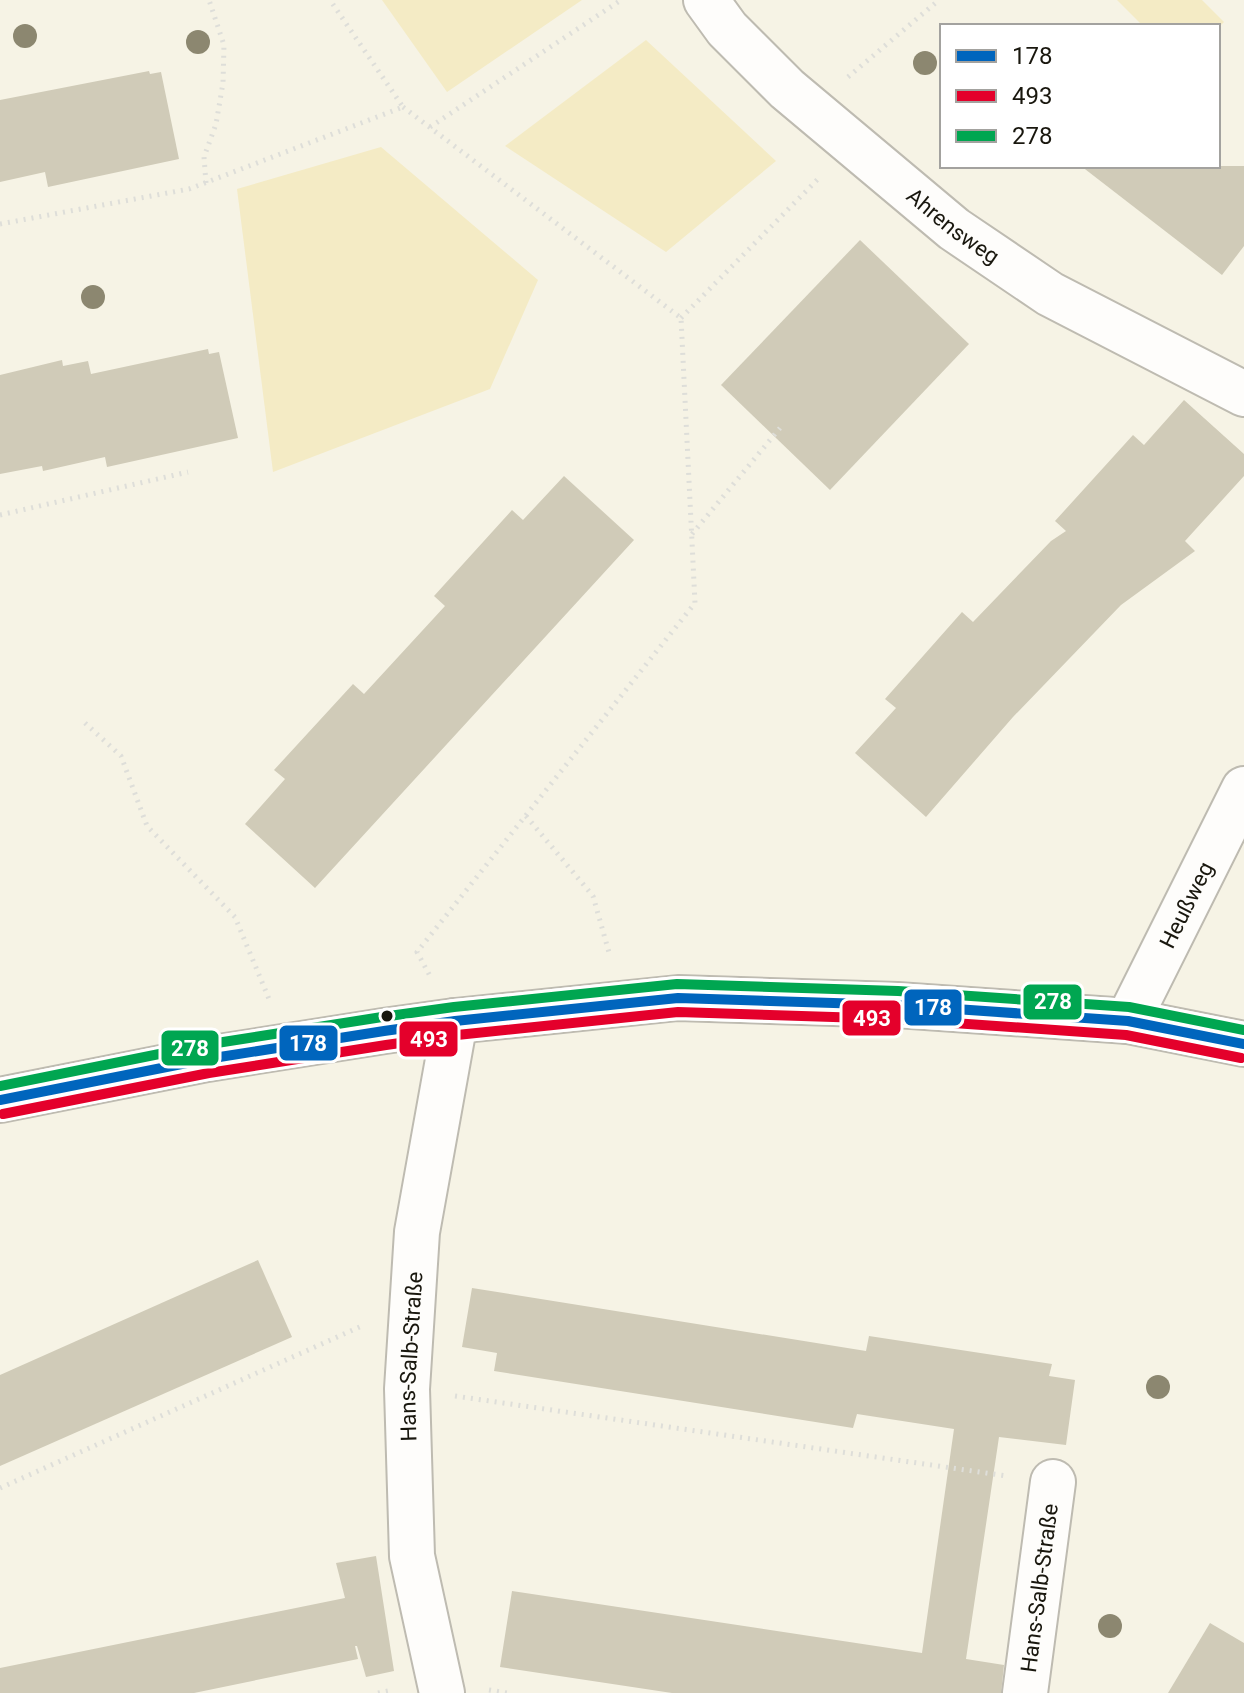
<svg xmlns="http://www.w3.org/2000/svg" width="1244" height="1693" viewBox="0 0 1244 1693" font-family="Roboto,sans-serif">
<style>
.green{fill:#f4ebc5}
.building{fill:#d0cbb8}
.lines{fill:none;stroke-linecap:round;stroke-linejoin:round}
.minor-casing{stroke:#bebbb1;stroke-width:48}
.secondary-casing{stroke:#bebbb1;stroke-width:48}
.path{stroke:#deded9;stroke-width:5;stroke-dasharray:2 6;stroke-linecap:butt}
.minor{stroke:#fefdfb;stroke-width:44}
.secondary{stroke:#fefdfb;stroke-width:44}
.bus-1-casing{stroke:#fff;stroke-width:16}
.bus-2-casing{stroke:#fff;stroke-width:16}
.bus-3-casing{stroke:#fff;stroke-width:16}
.bus-1{stroke:#0065bd;stroke-width:10}
.bus-2{stroke:#e4002b;stroke-width:10}
.bus-3{stroke:#00a651;stroke-width:10}
.tree{fill:#8c8770}
.bus-dot{fill:#19170e;stroke:#fff;stroke-width:3}
.labels{text-anchor:middle;dominant-baseline:central;stroke-width:7;stroke-linejoin:round;paint-order:stroke}
.street-label{font-size:22px;fill:#19170e;stroke:#fff}
.line-badge{stroke:#fff;stroke-width:3}
.badge-label{font-size:22px;text-anchor:middle;font-weight:bold;fill:#fff}
</style>
<rect width="100%" height="100%" fill="#f6f3e5"/>
<g class="green">
<path d="M382 0H582L447 92Z"/>
<path d="M1117 0H1202L1224 22 1218 28 1143 26Z"/>
<path d="M646 40 776 161 666 252 505 146Z"/>
<path d="M381 147 538 280 490 389 273 472 237 189Z"/>
</g>
<g class="building">
<path d="M149 71 150 74 161 72 179 159 48 187 45 172 0 182V100Z"/>
<path d="M1081 166H1244V246L1222 275Z"/>
<path d="M860 240 969 344 830 490 721 385Z"/>
<path d="M208 349 209 354 219 352 238 438 107 467 105 457 43 471 42 466 0 474V375L62 360 63 366 88 361 91 374Z"/>
<path d="M1184 400 1244 454V476L1185 541 1195 551 1121 605 1013 717 926 817 855 753 896 708 885 699 962 612 973 622 1051 541 1066 531 1055 521 1133 435 1144 445Z"/>
<path d="M564 476 634 540 315 888 245 824 285 779 274 770 353 684 364 694 445 606 434 596 512 510 523 520Z"/>
<path d="M258 1260 292 1337 0 1466V1375Z"/>
<path d="M472 1288 866 1351 869 1336 1052 1364 1049 1376 1075 1380 1066 1445 999 1437 966 1659 1004 1665 1001 1693H672L500 1667 512 1591 922 1653 954 1429 857 1414 853 1428 494 1371 497 1353 462 1347Z"/>
<path d="M376 1556 394 1671 366 1677 357 1646H355L358 1659 194 1693H0V1668L345 1598 336 1563Z"/>
<path d="M1210 1623 1244 1643V1693H1168Z"/>
</g>
<g class="lines">
<g class="minor-casing">
<g id="minor">
<path id="s1" d="M706 0 727 29 787 89 954 229 1050 294 1244 394"/>
<path id="s2" d="M1128 1021 1244 789"/>
<path id="s3" d="M442 1693 412 1556 407 1389 417 1232 455 1021"/>
<path id="s4" d="M1025 1693 1053 1482"/>
</g>
</g>
<g class="secondary-casing">
<path id="secondary" d="M0 1100 207 1059 384 1031 455 1021 678 998 897 1005 1128 1021 1244 1044"/>
</g>
<g class="path">
<path d="M848 77 939 0"/>
<path d="M403 107 681 318 695 603 417 952 430 976"/>
<path d="M430 127 621 0"/>
<path d="M206 183 204 157 216 124 223 83 224 45 209 0"/>
<path d="M0 224 189 189 403 107 330 0"/>
<path d="M681 318 818 179"/>
<path d="M0 515 188 472"/>
<path d="M692 534 780 428"/>
<path d="M85 723 121 756 147 826 235 917 269 999"/>
<path d="M526 816 593 896 610 956"/>
<path d="M455 1396 1007 1476"/>
<path d="M0 1488 364 1325"/>
<path d="M489 1690 507 1693"/>
<path d="M378 1693 393 1690"/>
</g>
<use href="#minor" class="minor"/>
<use href="#secondary" class="secondary"/>
<g class="bus-1-casing">
<path id="bus-1" d="M0 1100 207 1059 384 1031 455 1021 678 998 897 1005 1128 1021 1244 1044"/>
</g>
<g class="bus-2-casing">
<path id="bus-2" d="M3 1114 209 1073 386 1045 457 1035 678 1012 896 1019 1126 1035 1241 1058"/>
</g>
<g class="bus-3-casing">
<path id="bus-3" d="M0 1086 204 1045 382 1017 454 1007 677 984 898 991 1129 1007 1244 1030"/>
</g>
<use href="#bus-1" class="bus-1"/>
<use href="#bus-2" class="bus-2"/>
<use href="#bus-3" class="bus-3"/>
</g>
<g class="tree">
<circle cx="25" cy="36" r="12"/>
<circle cx="198" cy="42" r="12"/>
<circle cx="925" cy="63" r="12"/>
<circle cx="93" cy="297" r="12"/>
<circle cx="1158" cy="1387" r="12"/>
<circle cx="1110" cy="1626" r="12"/>
</g>
<circle class="bus-dot" cx="387" cy="1016" r="7"/>
<g class="labels">
<g class="street-label">
<text stroke="none"><textPath href="#s1" startOffset="336">Ahrensweg</textPath></text>
<text stroke="none"><textPath href="#s2" startOffset="130">Heußweg</textPath></text>
<text stroke="none"><textPath href="#s3" startOffset="340">Hans-Salb-Straße</textPath></text>
<text stroke="none"><textPath href="#s4" startOffset="106">Hans-Salb-Straße</textPath></text>
</g>
</g>
<g class="line-badge">
<rect x="1022" y="983" width="61" height="38" rx="8" fill="#00a651"/>
<rect x="903" y="988" width="60" height="39" rx="8" fill="#0065bd"/>
<rect x="841" y="999" width="61" height="38" rx="8" fill="#e4002b"/>
<rect x="398" y="1020" width="61" height="38" rx="8" fill="#e4002b"/>
<rect x="278" y="1024" width="61" height="38" rx="8" fill="#0065bd"/>
<rect x="160" y="1029" width="60" height="38" rx="8" fill="#00a651"/>
</g>
<g class="badge-label">
<text x="1053" y="1009">278</text>
<text x="933" y="1015">178</text>
<text x="872" y="1026">493</text>
<text x="429" y="1047">493</text>
<text x="308" y="1051">178</text>
<text x="190" y="1056">278</text>
</g>
<rect x="940" y="24" width="280" height="144" fill="#ffffff" stroke="#a3a29f" stroke-width="2"/>
<rect x="956" y="50" width="40" height="12" fill="#0065bd" stroke="#a3a29f" stroke-width="2"/>
<text x="1012" y="64" font-size="24" fill="#19170e">178</text>
<rect x="956" y="90" width="40" height="12" fill="#e4002b" stroke="#a3a29f" stroke-width="2"/>
<text x="1012" y="104" font-size="24" fill="#19170e">493</text>
<rect x="956" y="130" width="40" height="12" fill="#00a651" stroke="#a3a29f" stroke-width="2"/>
<text x="1012" y="144" font-size="24" fill="#19170e">278</text>
</svg>
